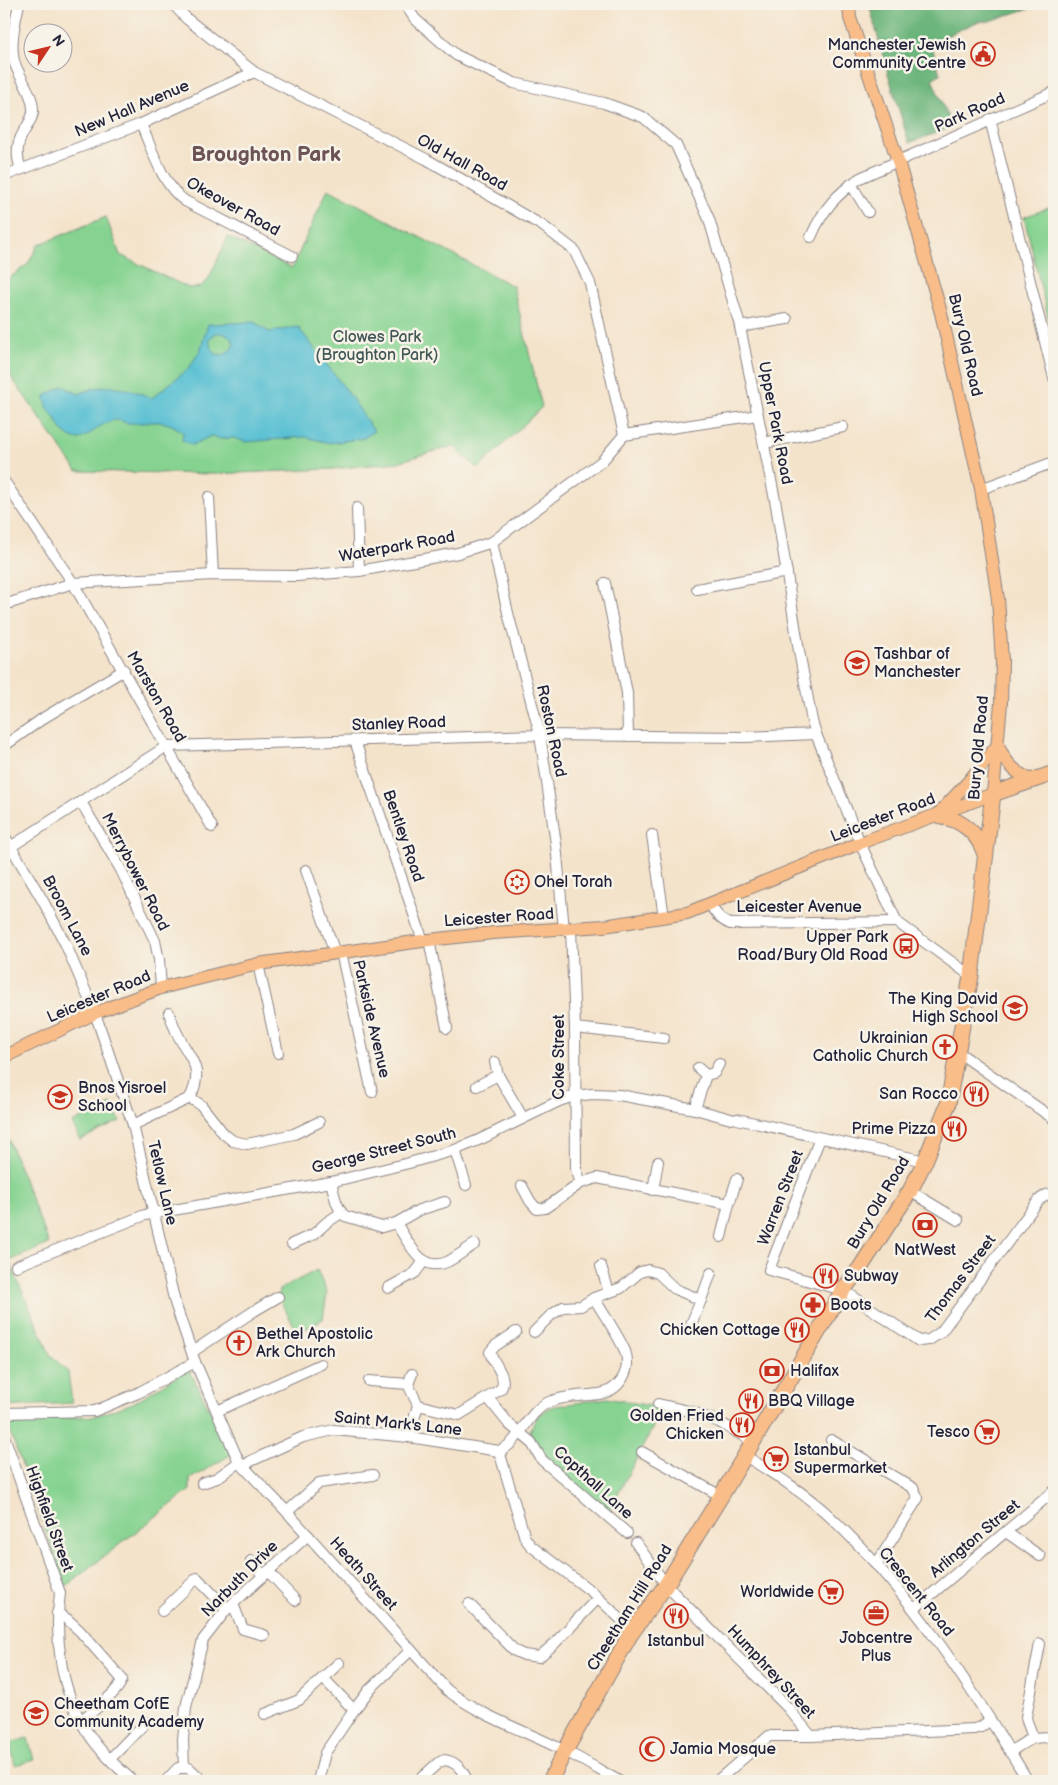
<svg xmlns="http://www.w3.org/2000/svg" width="1058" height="1785" viewBox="0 0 1058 1785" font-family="'Balsamiq Sans',sans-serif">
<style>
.green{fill:#86d391;stroke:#547a66}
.forest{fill:#6cb57b;stroke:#476c5b}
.water{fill:#56bfd2;stroke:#3c7086;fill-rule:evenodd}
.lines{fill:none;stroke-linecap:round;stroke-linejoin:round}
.minor-casing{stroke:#8b8283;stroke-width:12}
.major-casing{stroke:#8b8283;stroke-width:14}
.highway-casing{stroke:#8b8283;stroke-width:17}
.minor{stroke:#fff;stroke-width:10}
.major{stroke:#f8bd88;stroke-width:12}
.highway{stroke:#f8bd88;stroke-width:15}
.labels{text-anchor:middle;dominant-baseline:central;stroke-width:5;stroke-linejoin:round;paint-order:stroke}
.poi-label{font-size:16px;fill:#22223b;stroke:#f7f3e8;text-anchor:start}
.street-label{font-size:16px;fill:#22223b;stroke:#f7f3e8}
.park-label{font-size:16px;fill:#405755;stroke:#f7f3e8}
.district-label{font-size:21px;font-weight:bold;fill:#6c5356;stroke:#f7f3e8}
</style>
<rect width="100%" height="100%" fill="#f7f3e8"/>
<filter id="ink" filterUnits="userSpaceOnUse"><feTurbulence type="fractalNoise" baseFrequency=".02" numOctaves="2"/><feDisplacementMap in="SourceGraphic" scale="10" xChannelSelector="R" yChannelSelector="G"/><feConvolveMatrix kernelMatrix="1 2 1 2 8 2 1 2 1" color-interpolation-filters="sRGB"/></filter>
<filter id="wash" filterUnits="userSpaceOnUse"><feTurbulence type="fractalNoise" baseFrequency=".0096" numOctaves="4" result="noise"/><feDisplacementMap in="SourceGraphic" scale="20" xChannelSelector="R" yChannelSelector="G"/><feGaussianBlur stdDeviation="1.12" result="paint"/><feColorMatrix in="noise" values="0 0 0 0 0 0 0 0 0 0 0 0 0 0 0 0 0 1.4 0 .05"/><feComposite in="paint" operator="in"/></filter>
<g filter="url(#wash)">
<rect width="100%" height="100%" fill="#f4e3cb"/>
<g class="green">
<path d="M328 189 513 286 542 407 478 469 453 446 398 462 333 469 215 474 77 471 4 367V282L28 264 38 245 106 217 120 255 189 288 200 287 208 280 228 237 292 268Z"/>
<path d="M1054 206V342L1024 217Z"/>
<path d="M111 1104 120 1121 80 1140 72 1123Z"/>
<path d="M4 1128 49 1244 9 1261 50 1354 68 1372 72 1403 4 1407Z"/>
<path d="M317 1270 327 1293 323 1319 298 1333 278 1297 279 1290Z"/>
<path d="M189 1369 232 1454 190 1479V1490L66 1586 6 1421 95 1416 133 1403Z"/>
<path d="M607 1398 663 1408 609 1511C585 1490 539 1460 530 1431L536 1418 550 1407Z"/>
<path d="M28 1738 34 1760 15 1765 9 1743Z"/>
</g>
<path class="forest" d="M869 4H1043L989 21H979L931 43 940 74 932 79 952 127 909 143 886 67Z"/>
<path class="water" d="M254 322 269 332 298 327 347 391 374 431 364 438 330 443 305 437 246 442 234 438 221 439 211 436 192 445 182 440 183 432C160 415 152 425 127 423 124 422 119 420 116 420 93 422 78 460 58 423 51 411 46 410 45 396L63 386 79 394C107 381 125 387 152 398L188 369 200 351 208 324ZM216 333C225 333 230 334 234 343L232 348 224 355 216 354 211 348 209 339Z"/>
</g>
<g filter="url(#ink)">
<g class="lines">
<g class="minor-casing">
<g id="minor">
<path d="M19 4C15 22 10 43 14 61 19 78 34 94 33 112 32 120 27 126 23 133 16 145 16 156 21 169"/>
<path d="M173 4 187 19 254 72 426 159 543 226 574 250 590 283 624 435"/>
<path d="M405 4 415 19 456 55 514 83 604 103 643 117 676 145 709 219 739 322 776 505 799 651 812 721 816 734 860 843 897 922 971 976"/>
<path d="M990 119 1054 378"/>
<path d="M141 124C152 149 162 185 185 201L292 256"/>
<path d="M4 176 141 124 254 72"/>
<path d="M851 184 868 212"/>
<path d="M811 237C823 209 836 195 860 178L1054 92"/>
<path d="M740 327 787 319"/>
<path d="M764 443 843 427"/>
<path d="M4 481 73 583 212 827"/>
<path d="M981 489 1054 462"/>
<path d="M209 497 213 575"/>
<path d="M357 508 359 571"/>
<path d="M492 542 508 613 540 735 556 844 564 930"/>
<path d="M605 583 627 693 628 736"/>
<path d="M697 589 787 572"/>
<path d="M4 605 73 583 213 575 297 576 359 571 458 553 492 542 602 461 624 435 758 415"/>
<path d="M355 741 423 941"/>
<path d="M4 746 45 717 124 670"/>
<path d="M81 802 121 870 155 941 159 960 161 988"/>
<path d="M4 835 43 901 65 943 95 1013 133 1125 175 1303 195 1362 239 1462 287 1512 447 1690C482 1717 526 1731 565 1751 583 1760 601 1771 619 1781"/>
<path d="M652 835 664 917"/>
<path d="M12 846 167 746 540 735 745 737 816 734"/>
<path d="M306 870 335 953"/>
<path d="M711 904C714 913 721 920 730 924L897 922"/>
<path d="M571 929 575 1028 576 1169 581 1183"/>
<path d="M429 940 447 1028"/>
<path d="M341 952 372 1092"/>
<path d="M258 964 278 1053"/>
<path d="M169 1013C172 1020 174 1028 178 1035 190 1060 205 1067 190 1098"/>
<path d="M575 1028 664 1038"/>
<path d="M958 1052 1054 1119"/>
<path d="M495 1062 498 1075"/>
<path d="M698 1068 706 1075"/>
<path d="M477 1086 498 1075 523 1118"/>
<path d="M695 1109 706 1075 714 1073 719 1064"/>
<path d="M737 1119 925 1161"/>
<path d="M133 1125 190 1098 201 1105 224 1134 233 1141 247 1144 294 1134 319 1122"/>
<path d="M820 1138 769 1270 843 1290 919 1341 929 1340 941 1332 1039 1200 1046 1195 1054 1193"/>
<path d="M455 1150 466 1185"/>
<path d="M331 1182C334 1193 336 1208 345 1216L382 1227 396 1223C408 1241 421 1275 449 1261 458 1256 467 1249 475 1244"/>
<path d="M522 1186 530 1201 537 1209 545 1208 581 1183 597 1178 729 1204 721 1237"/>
<path d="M653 1190 658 1162"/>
<path d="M910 1191 958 1220"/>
<path d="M729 1204 737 1179"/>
<path d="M396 1223 419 1210 445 1202"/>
<path d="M292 1244 314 1234 326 1223 341 1213"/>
<path d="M16 1266 145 1215 331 1182 409 1163 455 1150 481 1139 559 1101 574 1096 592 1094 619 1095 695 1109 731 1119"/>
<path d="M601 1266 609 1292"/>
<path d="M388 1288 415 1273 424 1261"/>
<path d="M594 1298 621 1288 640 1272 648 1270 658 1273 675 1289 701 1300 711 1273"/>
<path d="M690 1327 701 1300"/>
<path d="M192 1352 254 1311 278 1297"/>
<path d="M369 1381 408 1384 418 1405 459 1415 501 1389C508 1376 493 1364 490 1352L495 1346 516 1332"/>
<path d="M408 1384 412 1374"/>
<path d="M488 1398 509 1424 531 1442 542 1460 627 1533"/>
<path d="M658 1404 693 1412 719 1422 752 1441"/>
<path d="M217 1411 321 1364"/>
<path d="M4 1413 95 1411 138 1393 195 1362"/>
<path d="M4 1436 60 1593C54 1638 61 1691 86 1730 98 1750 116 1766 133 1781"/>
<path d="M409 1437 418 1405"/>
<path d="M831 1440 913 1488 918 1498 876 1565"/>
<path d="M499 1451 525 1538 531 1546 592 1592 633 1631"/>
<path d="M642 1452 721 1496"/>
<path d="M744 1455C772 1473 800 1490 825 1512 908 1588 970 1685 1028 1781"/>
<path d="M244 1466 251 1461 303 1437 334 1430 409 1437 499 1451C519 1444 527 1413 547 1403 560 1396 585 1396 599 1394 619 1391 632 1371 625 1351 617 1333 604 1315 594 1298L581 1306 563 1307 550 1316 534 1332"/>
<path d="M202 1483 217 1478 239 1462"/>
<path d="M287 1512 319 1483 373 1475"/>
<path d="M1006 1532 1040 1556"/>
<path d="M636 1543 666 1585 788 1708 811 1736"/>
<path d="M251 1561 263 1575"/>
<path d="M268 1571 295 1600"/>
<path d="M233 1604 243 1629 264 1635"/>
<path d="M469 1604 515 1651 524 1655 539 1657 553 1645 598 1598"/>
<path d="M914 1609 1054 1491"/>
<path d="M162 1611 197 1578 227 1609"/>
<path d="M57 1613 67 1619 80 1631 122 1679C120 1691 91 1713 81 1720"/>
<path d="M324 1679 354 1710"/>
<path d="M265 1714 299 1700 339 1663"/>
<path d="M1032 1738C1032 1730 1027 1725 1026 1717L1040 1644"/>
<path d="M1010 1752C1028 1740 1032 1735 1054 1738"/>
<path d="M110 1759 146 1722"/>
<path d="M184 1768 183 1740 186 1707 203 1640 227 1609 308 1535"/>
<path d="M166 1781 178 1768H189L203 1781"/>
<path d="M318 1781 325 1753 354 1710 370 1689 411 1650"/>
<path d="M418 1781 438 1763 444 1760C455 1761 461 1768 466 1778L464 1781"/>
<path d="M717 1781 769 1736H811L974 1729 981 1727 990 1720"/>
</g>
</g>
<g class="major-casing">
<g id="major">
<path d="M998 745C1005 762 1014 772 1031 780"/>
<path d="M941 811 969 781 998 745"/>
<path d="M4 1057 95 1013 161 988 258 964 429 940 493 933 604 926 687 913 860 843 993 794 1001 703 1002 661 998 599 981 489 941 313 898 161 850 18 849 4"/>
</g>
</g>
<g class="highway-casing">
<g id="highway">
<path d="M938 815C961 820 977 831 985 854"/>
<path d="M550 1781 565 1751 630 1635 666 1585 721 1496 843 1290 860 1268 910 1191 925 1161 948 1104 971 976 993 794 1054 773"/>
</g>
</g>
<use href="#minor" class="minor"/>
<use href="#major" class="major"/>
<use href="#highway" class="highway"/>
</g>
</g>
<defs>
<g id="civic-ring" transform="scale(1.25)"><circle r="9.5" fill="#f7f3e8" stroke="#c8321e" stroke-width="1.5"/><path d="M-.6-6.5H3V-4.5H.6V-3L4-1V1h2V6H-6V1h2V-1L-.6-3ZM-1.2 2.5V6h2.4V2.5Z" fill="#c8321e"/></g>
<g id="school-ring" transform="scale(1.25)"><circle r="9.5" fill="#f7f3e8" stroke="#c8321e" stroke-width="1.5"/><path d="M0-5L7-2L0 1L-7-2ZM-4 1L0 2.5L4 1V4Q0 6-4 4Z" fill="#c8321e"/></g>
<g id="synagogue-ring" transform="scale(1.25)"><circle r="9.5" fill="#f7f3e8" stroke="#c8321e" stroke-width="1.5"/><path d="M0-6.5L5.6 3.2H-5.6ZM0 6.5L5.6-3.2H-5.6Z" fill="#c8321e"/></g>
<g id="bus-ring" transform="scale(1.25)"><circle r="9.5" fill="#f7f3e8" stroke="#c8321e" stroke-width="1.5"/><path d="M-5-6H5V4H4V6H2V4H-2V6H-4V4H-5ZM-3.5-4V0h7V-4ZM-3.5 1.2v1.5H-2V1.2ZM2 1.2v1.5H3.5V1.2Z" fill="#c8321e"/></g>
<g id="church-ring" transform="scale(1.25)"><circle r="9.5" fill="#f7f3e8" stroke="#c8321e" stroke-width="1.5"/><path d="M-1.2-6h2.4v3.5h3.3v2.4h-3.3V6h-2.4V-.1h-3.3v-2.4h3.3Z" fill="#c8321e"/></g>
<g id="restaurant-ring" transform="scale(1.25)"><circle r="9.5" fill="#f7f3e8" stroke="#c8321e" stroke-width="1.5"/><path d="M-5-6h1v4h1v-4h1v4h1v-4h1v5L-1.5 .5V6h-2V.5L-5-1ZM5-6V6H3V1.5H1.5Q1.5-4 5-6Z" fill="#c8321e"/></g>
<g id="bank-ring" transform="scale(1.25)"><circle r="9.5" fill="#f7f3e8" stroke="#c8321e" stroke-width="1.5"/><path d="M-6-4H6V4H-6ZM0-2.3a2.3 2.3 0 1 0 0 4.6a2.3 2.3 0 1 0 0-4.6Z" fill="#c8321e"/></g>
<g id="pharmacy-ring" transform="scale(1.25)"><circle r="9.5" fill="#f7f3e8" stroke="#c8321e" stroke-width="1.5"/><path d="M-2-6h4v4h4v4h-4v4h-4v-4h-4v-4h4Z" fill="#c8321e"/></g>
<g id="supermarket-ring" transform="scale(1.25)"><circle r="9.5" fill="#f7f3e8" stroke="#c8321e" stroke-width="1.5"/><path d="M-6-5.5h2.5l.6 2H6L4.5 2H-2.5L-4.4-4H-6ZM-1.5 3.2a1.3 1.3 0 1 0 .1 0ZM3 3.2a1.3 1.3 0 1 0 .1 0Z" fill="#c8321e"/></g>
<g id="office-ring" transform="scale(1.25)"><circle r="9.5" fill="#f7f3e8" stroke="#c8321e" stroke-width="1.5"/><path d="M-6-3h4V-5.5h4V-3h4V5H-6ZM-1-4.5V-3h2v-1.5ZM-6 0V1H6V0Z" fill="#c8321e"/></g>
<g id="mosque-ring" transform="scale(1.25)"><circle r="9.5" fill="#f7f3e8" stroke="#c8321e" stroke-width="1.5"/><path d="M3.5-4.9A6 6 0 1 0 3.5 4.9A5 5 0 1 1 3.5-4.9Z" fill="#c8321e"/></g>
</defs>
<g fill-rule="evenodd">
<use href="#civic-ring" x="983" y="54"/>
<use href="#school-ring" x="857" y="663"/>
<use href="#synagogue-ring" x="517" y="882"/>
<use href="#bus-ring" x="906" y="946"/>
<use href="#school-ring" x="1015" y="1008"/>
<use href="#church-ring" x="945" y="1047"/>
<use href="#restaurant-ring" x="976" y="1094"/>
<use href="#school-ring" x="60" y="1097"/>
<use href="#restaurant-ring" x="954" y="1129"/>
<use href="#bank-ring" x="925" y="1225"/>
<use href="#restaurant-ring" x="826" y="1276"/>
<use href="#pharmacy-ring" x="813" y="1305"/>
<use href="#restaurant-ring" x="797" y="1330"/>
<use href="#church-ring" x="239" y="1343"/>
<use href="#bank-ring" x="772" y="1371"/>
<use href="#restaurant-ring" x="751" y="1401"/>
<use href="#restaurant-ring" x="742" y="1425"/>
<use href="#supermarket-ring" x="987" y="1432"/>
<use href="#supermarket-ring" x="776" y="1459"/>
<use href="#supermarket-ring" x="831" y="1592"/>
<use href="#office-ring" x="876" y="1613"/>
<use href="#restaurant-ring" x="676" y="1616"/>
<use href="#school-ring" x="36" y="1713"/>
<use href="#mosque-ring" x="652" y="1749"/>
</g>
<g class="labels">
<g class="poi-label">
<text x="966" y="45" text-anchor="end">Manchester Jewish<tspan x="966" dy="18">Community Centre</tspan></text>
<text x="874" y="654">Tashbar of<tspan x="874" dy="18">Manchester</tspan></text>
<text x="534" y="882">Ohel Torah</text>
<text x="888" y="937" text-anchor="end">Upper Park<tspan x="888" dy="18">Road/Bury Old Road</tspan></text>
<text x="998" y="999" text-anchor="end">The King David<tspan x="998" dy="18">High School</tspan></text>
<text x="928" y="1038" text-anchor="end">Ukrainian<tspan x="928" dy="18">Catholic Church</tspan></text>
<text x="78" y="1088">Bnos Yisroel<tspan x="78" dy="18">School</tspan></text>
<text x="958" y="1094" text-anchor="end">San Rocco</text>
<text x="936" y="1129" text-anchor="end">Prime Pizza</text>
<text x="925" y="1250" text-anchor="middle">NatWest</text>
<text x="844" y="1276">Subway</text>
<text x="830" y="1305">Boots</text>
<text x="780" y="1330" text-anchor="end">Chicken Cottage</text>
<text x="256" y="1334">Bethel Apostolic<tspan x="256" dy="18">Ark Church</tspan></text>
<text x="790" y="1371">Halifax</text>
<text x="768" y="1401">BBQ Village</text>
<text x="724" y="1416" text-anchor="end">Golden Fried<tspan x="724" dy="18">Chicken</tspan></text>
<text x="970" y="1432" text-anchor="end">Tesco</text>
<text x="794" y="1450">Istanbul<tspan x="794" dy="18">Supermarket</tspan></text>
<text x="814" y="1592" text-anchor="end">Worldwide</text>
<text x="876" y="1638" text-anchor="middle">Jobcentre<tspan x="876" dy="18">Plus</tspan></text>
<text x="676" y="1641" text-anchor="middle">Istanbul</text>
<text x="54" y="1704">Cheetham CofE<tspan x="54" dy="18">Community Academy</tspan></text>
<text x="670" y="1749">Jamia Mosque</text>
</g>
<g class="street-label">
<text transform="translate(132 109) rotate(-23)">New Hall Avenue</text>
<text transform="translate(970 113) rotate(-24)">Park Road</text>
<text transform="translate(462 163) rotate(29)">Old Hall Road</text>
<text transform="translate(233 207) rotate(29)">Okeover Road</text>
<text transform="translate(965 345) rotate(77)">Bury Old Road</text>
<text transform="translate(775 423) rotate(79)">Upper Park Road</text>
<text transform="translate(397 547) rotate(-10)">Waterpark Road</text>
<text transform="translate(156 697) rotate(60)">Marston Road</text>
<text transform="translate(399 724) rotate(-2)">Stanley Road</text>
<text transform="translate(551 731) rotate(78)">Roston Road</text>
<text transform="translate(979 748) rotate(-85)">Bury Old Road</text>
<text transform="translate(883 818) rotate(-21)">Leicester Road</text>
<text transform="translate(403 836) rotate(71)">Bentley Road</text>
<text transform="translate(135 872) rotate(63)">Merrybower Road</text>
<text x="799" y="907">Leicester Avenue</text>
<text transform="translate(67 916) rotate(62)">Broom Lane</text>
<text transform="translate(499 918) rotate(-4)">Leicester Road</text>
<text transform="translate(99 997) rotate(-23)">Leicester Road</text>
<text transform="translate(371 1019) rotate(77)">Parkside Avenue</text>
<text transform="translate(559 1057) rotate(-90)">Coke Street</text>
<text transform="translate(384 1151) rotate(-14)">George Street South</text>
<text transform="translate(162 1183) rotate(77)">Tetlow Lane</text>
<text transform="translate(781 1198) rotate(-69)">Warren Street</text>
<text transform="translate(879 1203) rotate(-59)">Bury Old Road</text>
<text transform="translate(961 1279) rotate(-53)">Thomas Street</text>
<text transform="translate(398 1424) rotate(6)">Saint Mark's Lane</text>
<text transform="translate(593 1483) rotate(42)">Copthall Lane</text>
<text transform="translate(49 1519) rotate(70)">Highfield Street</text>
<text transform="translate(975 1539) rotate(-40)">Arlington Street</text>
<text transform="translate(363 1574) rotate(48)">Heath Street</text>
<text transform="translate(240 1579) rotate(-45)">Narbuth Drive</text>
<text transform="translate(916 1592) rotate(51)">Crescent Road</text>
<text transform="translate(630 1608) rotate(-58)">Cheetham Hill Road</text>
<text transform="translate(771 1672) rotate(47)">Humphrey Street</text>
</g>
<g class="park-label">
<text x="377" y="337">Clowes Park<tspan x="377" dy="18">(Broughton Park)</tspan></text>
</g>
<g class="district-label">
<text x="266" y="154">Broughton Park</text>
</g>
</g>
<rect width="1058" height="1785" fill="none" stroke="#f7f3e8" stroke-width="20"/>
<g transform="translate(48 48) rotate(55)"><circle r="24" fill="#f7f3e8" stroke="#a29fa3"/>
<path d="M0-4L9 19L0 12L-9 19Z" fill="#c8321e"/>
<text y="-8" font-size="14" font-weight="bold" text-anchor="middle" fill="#22223b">N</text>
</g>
</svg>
